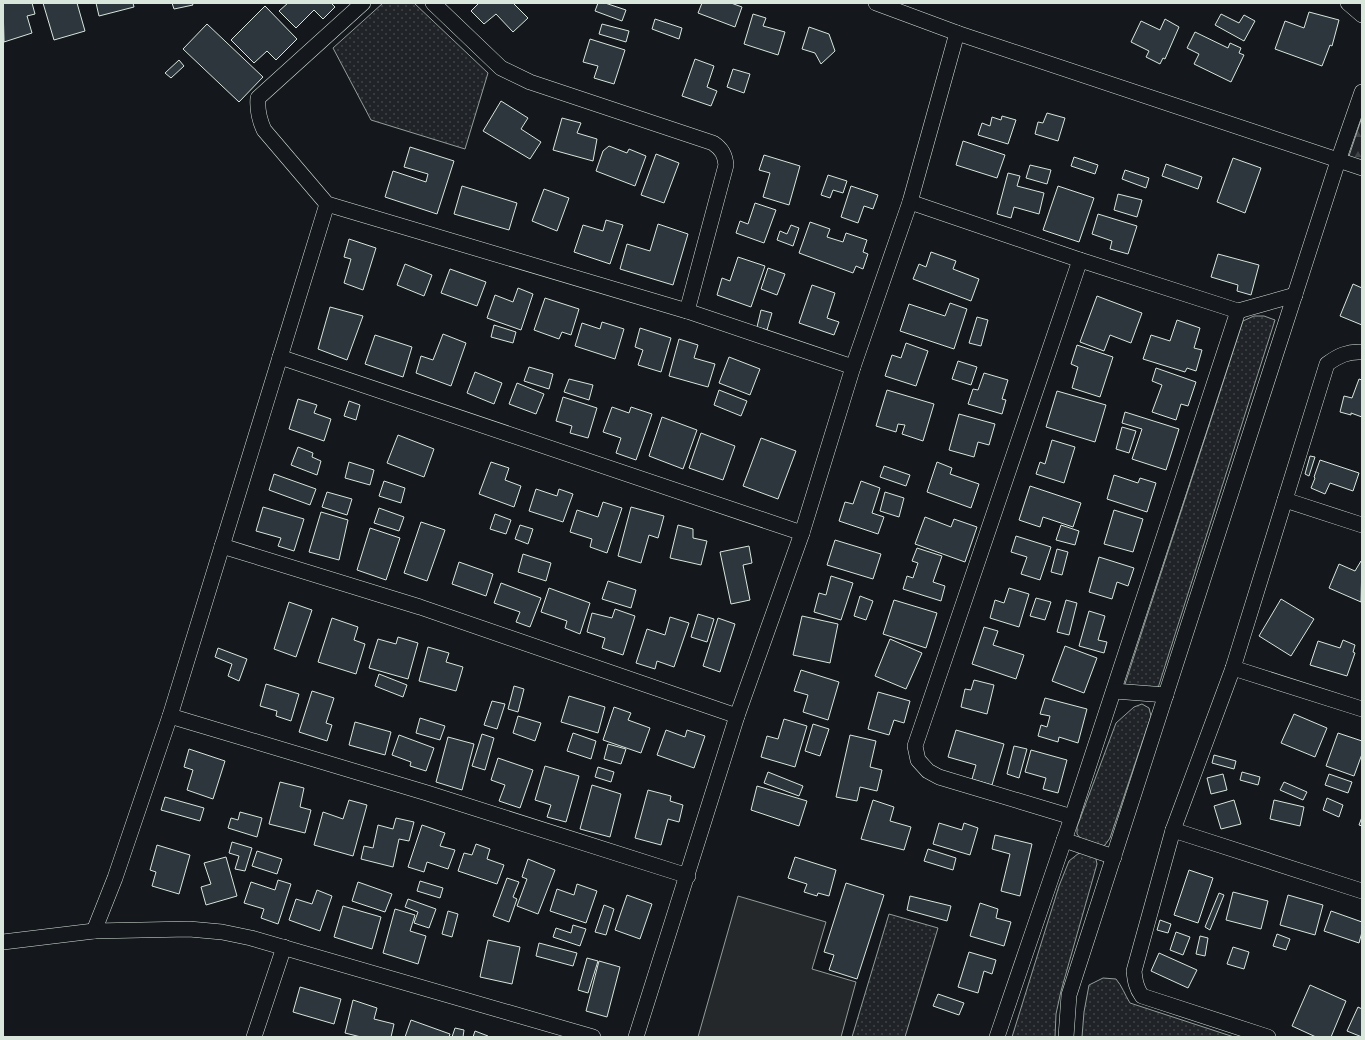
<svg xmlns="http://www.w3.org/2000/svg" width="1365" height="1040" viewBox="0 0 1365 1040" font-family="Arial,sans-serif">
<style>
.grass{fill:url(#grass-dots);stroke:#939e99}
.forest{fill:url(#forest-firs);stroke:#939e99}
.parking{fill:#24282b;stroke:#939e99}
.building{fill:#2c363c;stroke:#d8e6dc}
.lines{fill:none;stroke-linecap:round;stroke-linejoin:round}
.street-casing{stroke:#d8e6dc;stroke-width:16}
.street{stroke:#14181c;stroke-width:15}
</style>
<defs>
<pattern id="grass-dots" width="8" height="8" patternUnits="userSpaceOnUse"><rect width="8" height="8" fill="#202428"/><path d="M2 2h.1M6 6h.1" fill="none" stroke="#404447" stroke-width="1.8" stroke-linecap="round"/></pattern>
<pattern id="forest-firs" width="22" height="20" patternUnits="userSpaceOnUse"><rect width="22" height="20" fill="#202428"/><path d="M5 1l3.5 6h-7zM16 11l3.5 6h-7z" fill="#404447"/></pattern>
</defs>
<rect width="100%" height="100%" fill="#14181c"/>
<g class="grass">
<path d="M383 3H414L488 73 465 149 371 120 333 48Z"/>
<path d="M1254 316H1264L1275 320 1158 688 1124 687 1243 321Z"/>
<path d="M1142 704 1149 708 1151 716 1110 838 1105 845 1096 848 1082 840 1077 834V827L1116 723 1134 707Z"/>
<path d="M1079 853 1095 855 1097 864 1061 991 1056 1014 1055 1037H1012L1059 886 1069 861Z"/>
<path d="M889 914 938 928 905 1037H852Z"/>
<path d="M1103 978 1116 979C1122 986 1125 995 1130 1003L1234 1037H1082L1084 1012 1089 985Z"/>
</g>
<path class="forest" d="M1362 117V163L1348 159Z"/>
<path class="parking" d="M738 896 826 922 812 969 856 982 841 1037H698Z"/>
<g class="building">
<path d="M3 3H32L35 14 27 16 32 33 4 42Z"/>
<path d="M43 3H77L85 31 54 40Z"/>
<path d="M96 3H133L134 7 99 16Z"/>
<path d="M172 3H192L193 5 174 9Z"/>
<path d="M288 3H331L335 7 323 19 314 10 296 28 279 11Z"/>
<path d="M479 3H513L528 18 513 32 496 14 484 24 471 11Z"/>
<path d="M598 3H605L626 10 622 21 595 11Z"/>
<path d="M702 3H731L742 7 735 27 698 13Z"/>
<path d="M265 6 297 39 276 60 267 51 254 63 231 40Z"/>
<path d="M1309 12 1339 20 1332 46 1330 45 1322 66 1275 49 1285 21 1304 28Z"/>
<path d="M753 14 766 18 763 26 785 32 778 55 744 44Z"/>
<path d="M1221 14 1239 23 1244 15 1255 21 1244 41 1215 25Z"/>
<path d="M655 19 682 28 679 39 652 29Z"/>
<path d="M1165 19 1179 27 1165 59 1163 58 1160 64 1146 57 1149 51 1131 42 1141 21 1160 30Z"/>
<path d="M207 24 263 77 239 102 183 49Z"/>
<path d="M602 24 629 31 626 42 599 34Z"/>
<path d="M809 27 829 34 835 51 821 64 815 53 802 49Z"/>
<path d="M1195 32 1228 48 1230 43 1241 48 1239 53 1244 55 1231 82 1194 64 1199 54 1187 48Z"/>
<path d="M590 39 625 50 614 84 594 78 598 66 583 62Z"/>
<path d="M695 59 714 66 707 87 717 91 711 106 682 96Z"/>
<path d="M179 60 184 66 171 78 165 73Z"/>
<path d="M733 69 750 74 744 93 727 87Z"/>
<path d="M501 101 528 118 521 129 541 142 530 159 483 131Z"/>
<path d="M1047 113 1065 118 1058 141 1035 134 1038 122 1043 123Z"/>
<path d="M1002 116 1016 120 1008 144 978 135 982 123 990 126 992 117 1001 120Z"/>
<path d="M562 118 581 123 577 133 597 139 593 161 553 150Z"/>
<path d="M963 141 1005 155 997 178 956 165Z"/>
<path d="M609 146 627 153 629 149 646 156 635 186 596 171 603 151Z"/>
<path d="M410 147 454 161 437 214 385 197 393 171 426 182 428 174 404 167Z"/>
<path d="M656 154 679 163 664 203 641 195Z"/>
<path d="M764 155 800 166 789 205 763 197 770 173 759 170Z"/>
<path d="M1074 157 1098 165 1095 174 1071 166Z"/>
<path d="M1233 158 1261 168 1245 213 1217 202Z"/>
<path d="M1166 164 1202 177 1198 189 1162 176Z"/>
<path d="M1030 165 1051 170 1047 184 1026 178Z"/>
<path d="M1125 170 1149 178 1146 188 1122 179Z"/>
<path d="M1008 173 1020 176 1017 186 1044 193 1039 214 1014 207 1011 218 997 214Z"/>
<path d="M828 175 847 181 843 193 833 190 830 198 821 195Z"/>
<path d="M462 186 517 203 509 230 454 214Z"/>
<path d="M851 186 878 195 873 209 864 206 858 223 841 217Z"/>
<path d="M1058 186 1094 198 1079 242 1043 230Z"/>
<path d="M544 189 569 198 557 231 532 221Z"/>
<path d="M1118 194 1142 200 1137 217 1114 210Z"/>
<path d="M755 203 776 210 764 243 736 233 740 221 748 224Z"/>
<path d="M1098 214 1137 226 1128 254 1110 249 1112 241 1092 234Z"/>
<path d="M606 220 623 225 610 264 574 252 583 225 603 231Z"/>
<path d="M810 222 830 229 827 237 843 242 846 233 867 240 863 252 868 254 863 269 856 266 853 273 799 253Z"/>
<path d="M658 224 688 234 673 285 620 269 627 244 650 251Z"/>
<path d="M791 225 799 228 793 246 777 240 780 231 787 234Z"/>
<path d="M349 239 376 248 363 290 344 283 351 259 344 257Z"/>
<path d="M931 252 956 261 953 269 979 279 971 301 913 279 919 264 926 267Z"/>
<path d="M1218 254 1259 265 1251 295 1237 291 1238 285 1211 277Z"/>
<path d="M738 257 765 266 751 307 717 295 722 278 730 281Z"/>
<path d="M405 264 432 275 424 296 397 285Z"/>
<path d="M768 268 785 274 777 295 761 289Z"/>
<path d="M450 269 486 282 477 306 441 293Z"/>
<path d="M1353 284 1362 288V325L1340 316Z"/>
<path d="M812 285 835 293 827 318 839 322 834 335 799 323Z"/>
<path d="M518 288 533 294 521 330 487 318 495 295 513 302Z"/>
<path d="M1097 296 1142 313 1131 343 1110 335 1104 351 1080 342Z"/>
<path d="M545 298 579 309 571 335 562 332 559 339 534 330Z"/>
<path d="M950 303 967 309 954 349 900 331 909 304 945 316Z"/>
<path d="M330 307 363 316 347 360 318 349Z"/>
<path d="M761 310 772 313 767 330 757 327Z"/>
<path d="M977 317 988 320 981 346 969 343Z"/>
<path d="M1177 320 1200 328 1194 348 1202 350 1196 371 1187 368 1185 372 1143 359 1151 335 1170 341Z"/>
<path d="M602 322 624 329 615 359 575 346 582 323 600 329Z"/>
<path d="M494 325 516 332 513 343 491 337Z"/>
<path d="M640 328 671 338 661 372 638 365 643 350 635 347Z"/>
<path d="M443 334 466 343 451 386 416 373 421 356 433 360Z"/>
<path d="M375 335 412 347 403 377 365 364Z"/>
<path d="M679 339 698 345 694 358 715 364 708 387 669 376Z"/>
<path d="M906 343 928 351 916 386 885 376 892 355 901 358Z"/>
<path d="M1077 345 1113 357 1100 397 1072 388 1078 367 1071 364Z"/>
<path d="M729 357 760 369 750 395 719 383Z"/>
<path d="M958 361 977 367 971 385 952 379Z"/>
<path d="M529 367 553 374 549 389 524 381Z"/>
<path d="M1156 368 1196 382 1188 406 1181 404 1176 420 1152 412 1162 385 1152 381Z"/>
<path d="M475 372 502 383 494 404 467 393Z"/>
<path d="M984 373 1008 380 1002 399 1006 400 1002 414 968 404 973 389 978 390Z"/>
<path d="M569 379 593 385 589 400 564 392Z"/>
<path d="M1359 379 1362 380V417L1351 413V415L1340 412 1344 396 1352 398Z"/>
<path d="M517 383 544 394 536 414 509 404Z"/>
<path d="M719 390 747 401 741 416 714 405Z"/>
<path d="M887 390 934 404 923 441 902 434 905 425 898 424 896 432 876 426Z"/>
<path d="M1057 391 1106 405 1095 442 1046 427Z"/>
<path d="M563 397 597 408 588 438 570 433 572 426 556 421Z"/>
<path d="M298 399 317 405 314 413 331 419 324 441 289 429Z"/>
<path d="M349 401 360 405 356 420 344 416Z"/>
<path d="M612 407 629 413 631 407 652 414 636 460 616 453 621 438 603 432Z"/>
<path d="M1125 412 1179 429 1166 470 1132 459 1142 429 1122 423Z"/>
<path d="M959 414 995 424 989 445 978 442 974 457 949 450Z"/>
<path d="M662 417 697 430 683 469 649 456Z"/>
<path d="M1122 427 1136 431 1129 453 1116 449Z"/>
<path d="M701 433 735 446 723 480 689 468Z"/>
<path d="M398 435 434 449 424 477 387 463Z"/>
<path d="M761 438 796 451 778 499 743 486Z"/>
<path d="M1052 440 1075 447 1064 483 1036 474 1040 462 1045 464Z"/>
<path d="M298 447 313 453 312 457 321 461 317 475 291 465Z"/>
<path d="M1310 456 1315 457 1309 476 1305 474Z"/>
<path d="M1320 460 1359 473 1353 491 1330 483 1325 494 1311 488 1315 478 1314 477Z"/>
<path d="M349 462 374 470 370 485 345 478Z"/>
<path d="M491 462 509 468 505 480 521 486 514 507 479 494Z"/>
<path d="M937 462 952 468 950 474 979 484 971 508 927 492Z"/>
<path d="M884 466 910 475 906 486 880 477Z"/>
<path d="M274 474 316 489 310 505 269 490Z"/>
<path d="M1114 475 1138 483 1140 478 1156 483 1147 512 1107 499Z"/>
<path d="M384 481 405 488 401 503 379 496Z"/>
<path d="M861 481 880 488 872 513 884 517 878 534 839 521 845 502 853 504Z"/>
<path d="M1030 486 1081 503 1073 527 1043 517 1040 527 1019 520Z"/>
<path d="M536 489 557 496 559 489 573 494 563 522 529 511Z"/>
<path d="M327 492 352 499 347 515 322 507Z"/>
<path d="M885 492 904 498 899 517 880 511Z"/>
<path d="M603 502 622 508 607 553 590 547 592 539 570 532 577 510 598 517Z"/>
<path d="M263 507 304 519 294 551 278 546 281 538 256 531Z"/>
<path d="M631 507 664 516 658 538 649 535 641 563 618 556Z"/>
<path d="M379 508 404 517 399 531 374 523Z"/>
<path d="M1114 510 1143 519 1133 552 1104 544Z"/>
<path d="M321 512 348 520 339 560 309 552Z"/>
<path d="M495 514 511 520 506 534 490 529Z"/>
<path d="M925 517 951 527 954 519 977 527 965 562 915 544Z"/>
<path d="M421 522 445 530 427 581 404 573Z"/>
<path d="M520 525 533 529 528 544 515 539Z"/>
<path d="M678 525 693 529V538L707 541 701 565 670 558Z"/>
<path d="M1061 525 1079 531 1075 545 1056 540Z"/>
<path d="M370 528 400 538 386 580 357 570Z"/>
<path d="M1016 536 1051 547 1040 580 1021 574 1027 557 1011 552Z"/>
<path d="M835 540 881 554 873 579 827 565Z"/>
<path d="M749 546 752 563 743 565 750 600 731 604 720 552Z"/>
<path d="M917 548 942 556 933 582 945 586 941 601 903 589 907 576 913 578 918 563 912 561Z"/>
<path d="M1057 549 1068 552 1062 575 1051 572Z"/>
<path d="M523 554 551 563 546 581 518 572Z"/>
<path d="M1099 557 1134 568 1128 586 1117 582 1112 599 1089 592Z"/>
<path d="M1361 561 1362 562 1361 602 1329 588 1339 564 1355 571Z"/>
<path d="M459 562 493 574 486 596 452 584Z"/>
<path d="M831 576 853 583 841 620 814 612 819 593 826 595Z"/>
<path d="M608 581 636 590 631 608 602 599Z"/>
<path d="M501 583 541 598 530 627 516 622 520 612 494 603Z"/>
<path d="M549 588 590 603 580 634 565 628 567 621 541 612Z"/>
<path d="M1009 588 1029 594 1019 627 990 618 995 600 1004 603Z"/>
<path d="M860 596 873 601 866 620 854 616Z"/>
<path d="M1036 598 1051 602 1045 620 1030 616Z"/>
<path d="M1281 599 1314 619 1291 656 1259 636Z"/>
<path d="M894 600 937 613 926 648 883 634Z"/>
<path d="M1066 600 1077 603 1069 635 1057 632Z"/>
<path d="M289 602 312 610 296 657 274 649Z"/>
<path d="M615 609 635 616 623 655 602 648 605 638 587 632 592 613 612 618Z"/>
<path d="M1089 611 1105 616 1098 640 1107 642 1104 653 1079 646Z"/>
<path d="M698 614 714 619 707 642 691 637Z"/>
<path d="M802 616 838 624 830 663 793 655Z"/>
<path d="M670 617 689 623 674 667 657 661 655 669 636 663 647 629 665 635Z"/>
<path d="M332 618 358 627 354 640 365 644 356 674 318 662Z"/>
<path d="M718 618 735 624 720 672 703 666Z"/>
<path d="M984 627 998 631 993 645 1024 655 1016 679 972 664Z"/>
<path d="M398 637 418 643 408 679 369 668 378 639 396 644Z"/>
<path d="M890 639 922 653 906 689 875 676Z"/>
<path d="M1343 640 1355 645 1353 652 1355 653 1347 676 1310 665 1318 641 1340 648Z"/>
<path d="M1065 646 1097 658 1084 693 1052 681Z"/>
<path d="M428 647 449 653 446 662 463 667 456 691 419 681Z"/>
<path d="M218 648 247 659 239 681 228 676 232 664 215 657Z"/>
<path d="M801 670 839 682 828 720 803 712 808 695 794 691Z"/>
<path d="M379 674 407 685 403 697 375 686Z"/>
<path d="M974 680 994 685 987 714 961 707 965 689 971 690Z"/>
<path d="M266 684 299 694 291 721 276 716 277 711 260 706Z"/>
<path d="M514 686 524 689 518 712 508 709Z"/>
<path d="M312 691 334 698 326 723 332 725 327 741 299 732Z"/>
<path d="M878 692 910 701 904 723 894 720 889 735 868 729Z"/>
<path d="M569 696 605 707 598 733 561 722Z"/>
<path d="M1045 698 1087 709 1078 743 1059 737 1058 742 1038 736 1041 725 1047 727 1050 716 1040 714Z"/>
<path d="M492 701 505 704 497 729 484 725Z"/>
<path d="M614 707 631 713 628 720 650 728 641 753 603 740Z"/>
<path d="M1294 714 1327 728 1315 757 1281 743Z"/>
<path d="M518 716 541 723 535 741 513 733Z"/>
<path d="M420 718 445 726 440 740 416 733Z"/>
<path d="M784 719 807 726 795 767 761 757 767 736 778 739Z"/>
<path d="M355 722 391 732 385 755 349 745Z"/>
<path d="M813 724 829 729 820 756 805 751Z"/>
<path d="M666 730 685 737 687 730 705 736 694 768 657 755Z"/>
<path d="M956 730 1004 744 992 785 972 779 976 765 948 757Z"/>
<path d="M573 733 596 741 591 759 567 751Z"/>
<path d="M1338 733 1362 741V754L1354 776 1326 766Z"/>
<path d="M482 734 494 738 485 770 472 766Z"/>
<path d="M399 735 434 748 426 771 410 766 411 762 392 755Z"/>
<path d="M850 735 876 741 870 767 882 770 877 791 860 787 857 801 836 797Z"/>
<path d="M448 737 474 744 462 790 436 782Z"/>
<path d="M608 744 626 749 621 764 604 759Z"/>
<path d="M1014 746 1027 749 1019 778 1007 774Z"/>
<path d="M189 749 225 761 213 799 187 790 193 770 184 767Z"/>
<path d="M1031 750 1067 760 1058 793 1043 789 1046 778 1025 772Z"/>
<path d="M1214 755 1236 761 1234 769 1212 763Z"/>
<path d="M498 758 533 770 520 808 499 801 505 785 491 780Z"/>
<path d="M545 766 579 776 566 822 547 817 551 805 535 800Z"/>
<path d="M598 767 614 772 611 782 595 777Z"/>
<path d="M768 772 803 786 799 796 764 783Z"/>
<path d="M1242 772 1260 777 1258 785 1240 780Z"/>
<path d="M1223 774 1227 790 1211 794 1207 778Z"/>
<path d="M1329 774 1352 782 1348 793 1325 785Z"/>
<path d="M280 782 304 788 300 807 311 810 305 833 269 824Z"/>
<path d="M1284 782 1307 792 1303 800 1280 790Z"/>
<path d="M592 785 621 794 610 837 580 829Z"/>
<path d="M757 786 807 801 799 826 751 810Z"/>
<path d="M648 790 671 796 670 801 683 805 679 822 668 819 661 845 635 838Z"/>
<path d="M165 797 204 808 200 821 161 810Z"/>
<path d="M1327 798 1343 805 1339 817 1323 810Z"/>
<path d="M349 800 367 805 353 856 314 845 323 812 343 819Z"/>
<path d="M873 800 894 807 890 821 911 827 904 850 861 839Z"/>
<path d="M1234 800 1241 824 1221 829 1214 806Z"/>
<path d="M1274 800 1304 807 1300 826 1270 819Z"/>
<path d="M240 812 262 818 257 837 228 828 231 818 238 820Z"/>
<path d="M1362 817V826L1359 825Z"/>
<path d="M396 818 414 822 409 841 399 839 393 867 361 859 364 846 373 848 378 825 393 829Z"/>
<path d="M939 823 962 830 964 823 978 828 970 855 933 844Z"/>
<path d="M422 825 445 833 440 846 455 850 448 869 427 862 424 872 408 867Z"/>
<path d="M995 835 1032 844 1020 896 1001 891 1010 854 992 849Z"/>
<path d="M232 842 252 848 245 871 235 869 239 856 229 853Z"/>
<path d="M476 844 490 849 487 859 504 865 497 884 458 871 464 853 472 855Z"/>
<path d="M157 845 190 855 179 894 152 886 156 872 150 870Z"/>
<path d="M928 849 956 858 953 870 924 861Z"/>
<path d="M257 851 282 859 277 874 252 866Z"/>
<path d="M226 857 237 896 206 905 201 887 211 884 204 863Z"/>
<path d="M795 857 836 870 829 896 818 893 817 896 804 892 807 884 788 878Z"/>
<path d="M528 859 555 870 538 914 517 906 527 879 522 877Z"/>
<path d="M1189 870 1213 878 1198 923 1174 915Z"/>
<path d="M507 878 519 882 513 897 517 899 509 922 493 916Z"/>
<path d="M278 880 291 884 278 924 261 918 264 909 244 903 251 882 275 890Z"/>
<path d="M420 881 443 888 440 898 417 891Z"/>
<path d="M358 882 392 894 385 912 352 901Z"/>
<path d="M846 883 884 895 857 979 829 970 834 955 824 952Z"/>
<path d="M577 884 597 891 586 923 550 911 557 889 574 895Z"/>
<path d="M317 890 332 896 320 931 289 920 296 899 312 904Z"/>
<path d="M1233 892 1268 901 1261 929 1226 920Z"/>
<path d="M1219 893 1224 895 1210 930 1205 927Z"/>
<path d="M627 895 652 904 640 939 615 930Z"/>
<path d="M1288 895 1323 905 1315 935 1280 925Z"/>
<path d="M910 896 951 906 947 921 907 910Z"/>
<path d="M408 899 436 909 429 928 414 923 418 912 405 907Z"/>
<path d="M980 903 998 909 996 918 1011 922 1004 946 970 936Z"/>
<path d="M604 905 614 909 606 935 595 932Z"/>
<path d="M343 906 381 917 372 949 334 937Z"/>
<path d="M395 909 415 915 410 931 426 936 418 964 383 953Z"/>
<path d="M448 911 458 914 452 937 442 934Z"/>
<path d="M1331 911 1362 922V932L1359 943 1324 931Z"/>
<path d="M1160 920 1171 924 1168 933 1157 930Z"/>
<path d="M573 925 586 929 580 946 553 937 556 928 571 933Z"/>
<path d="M1176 932 1190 937 1183 955 1170 950Z"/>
<path d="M1277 934 1290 939 1286 950 1273 946Z"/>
<path d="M1200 936 1208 938 1205 956 1196 954Z"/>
<path d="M488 940 520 947 512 984 480 977Z"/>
<path d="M539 943 577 953 573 966 536 956Z"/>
<path d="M1233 947 1249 952 1244 969 1227 964Z"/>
<path d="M969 952 996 960 992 974 984 971 978 993 958 987Z"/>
<path d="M1159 953 1197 970 1188 988 1151 971Z"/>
<path d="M587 958 598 961 588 993 578 990Z"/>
<path d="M599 961 620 967 607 1017 586 1011Z"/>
<path d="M1310 985 1346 1001 1331 1037H1316L1292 1026Z"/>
<path d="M300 987 341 999 334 1024 293 1012Z"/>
<path d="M938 994 964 1003 959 1015 933 1006Z"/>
<path d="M353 1000 377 1008 374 1019 394 1024 391 1037H361L345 1033Z"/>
<path d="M1358 1007 1362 1009V1037L1347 1031Z"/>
<path d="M411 1020 450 1034 449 1037H405Z"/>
<path d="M455 1028 464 1030 463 1037H452Z"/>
<path d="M475 1031 488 1036 487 1037H473Z"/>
</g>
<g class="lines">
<g class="street-casing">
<g id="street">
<path d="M363 3 258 98C257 110 259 119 264 130L327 204 687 311 853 367"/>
<path d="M433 3 501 68 530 82 713 143C722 149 725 155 726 165L687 311"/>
<path d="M876 3 957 33 1362 168"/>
<path d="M1348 3 1362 15"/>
<path d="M910 202 1080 260 1238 311 1295 295"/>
<path d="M327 204 170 716 115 878 94 931 189 929 222 932 251 938 593 1037"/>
<path d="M1080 260 915 746 918 760 928 771 939 777 1072 817 1238 311"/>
<path d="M280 357 802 533"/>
<path d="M1285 500 1362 525"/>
<path d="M222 546 420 607 737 716"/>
<path d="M1233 668 1362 709"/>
<path d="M1114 691 1166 695"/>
<path d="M170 716 427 793 688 876"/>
<path d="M1173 830 1362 891"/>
<path d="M1064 840 1114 857"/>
<path d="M3 942 94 931"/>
<path d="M254 1037 284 947"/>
<path d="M636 1037 737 716 802 533 853 367 910 202 957 33"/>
<path d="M997 1037 1072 817"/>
<path d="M1066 1037 1069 995 1338 161 1362 92"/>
<path d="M1268 1037 1142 996C1136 988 1135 980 1134 971L1173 830 1233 668 1327 364C1338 356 1348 351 1362 352"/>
</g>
</g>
<use href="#street" class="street"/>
</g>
<rect width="1365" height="1040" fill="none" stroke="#d8e6dc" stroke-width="8"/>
</svg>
